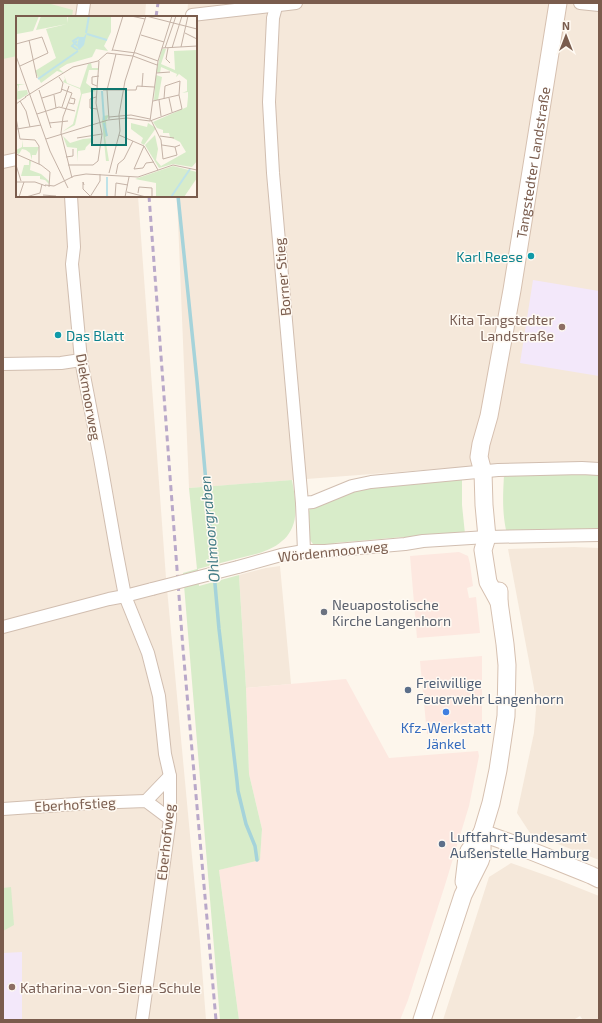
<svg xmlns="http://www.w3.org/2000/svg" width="602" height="1023" viewBox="0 0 602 1023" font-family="'Exo 2',sans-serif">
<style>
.residential{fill:#f5e8da}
.commercial{fill:#fde8e0}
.education{fill:#f3e8fa}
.green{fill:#d8ecc9}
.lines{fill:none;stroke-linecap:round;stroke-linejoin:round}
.stream{stroke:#a5d3da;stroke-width:3.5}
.street-casing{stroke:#d1beb0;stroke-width:14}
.secondary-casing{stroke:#d6c0b0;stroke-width:19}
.street{stroke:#fff;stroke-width:12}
.secondary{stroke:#fff;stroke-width:17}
.rail{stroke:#b9a8c9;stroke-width:3;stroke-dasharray:6 4;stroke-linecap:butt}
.street-bridge-casing{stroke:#d1beb0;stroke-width:14;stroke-linecap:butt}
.street-bridge{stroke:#fff;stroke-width:12}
.culture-dot{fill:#0f9aa8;stroke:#fffaf3;stroke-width:1.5}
.education-dot{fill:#8d6e63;stroke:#fffaf3;stroke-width:1.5}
.worship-dot{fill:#6b7280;stroke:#fffaf3;stroke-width:1.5}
.service-dot{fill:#5c6f8a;stroke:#fffaf3;stroke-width:1.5}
.shop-dot{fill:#3f7fe0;stroke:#fffaf3;stroke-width:1.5}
.labels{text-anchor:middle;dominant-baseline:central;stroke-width:3;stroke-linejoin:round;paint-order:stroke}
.street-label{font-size:14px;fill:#7a5c4d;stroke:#fffaf3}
.culture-label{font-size:14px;fill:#0d838f;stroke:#fffaf3;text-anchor:end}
.education-label{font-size:14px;fill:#785e54;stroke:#fffaf3;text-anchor:end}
.worship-label{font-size:14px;fill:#5b616d;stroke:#fffaf3;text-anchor:start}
.service-label{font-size:14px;fill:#4e5e75;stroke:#fffaf3;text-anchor:start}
.shop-label{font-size:14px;fill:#366cbe;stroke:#fffaf3}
.water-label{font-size:15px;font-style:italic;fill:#437c86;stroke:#fffaf3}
.inset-river{fill:none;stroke:#bfe3e8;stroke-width:2}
.inset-road{fill:none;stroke:#c5b3a7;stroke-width:1}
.view{fill:#0f766e;fill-opacity:0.15;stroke:#0f766e;stroke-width:2}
.inset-edge{fill:none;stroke:#7a5c4d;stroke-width:2}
</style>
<rect width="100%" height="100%" fill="#fdf6ec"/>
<g class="residential">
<path d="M3 3H146L145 17H17V196H138L166 578 200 942 206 1020H3Z"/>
<path d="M188 3H599V464L464 467 189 488 177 196H196V17H187Z"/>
<path d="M574 547 599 548V860L530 833 517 813 534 733 536 709 534 688 508 549Z"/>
<path d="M280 566 291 684 246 688 239 575 266 568Z"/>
<path d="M511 863 559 880 599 896V1020H583L580 1016 575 1019 576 1020H443L489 877Z"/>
</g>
<g class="commercial">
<path d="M459 552 468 556 470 564 473 586 467 588 469 598 476 597 480 633 417 638 410 556Z"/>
<path d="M482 656V729L427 734 420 661Z"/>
<path d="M346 679 389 758 478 751 479 756 469 806 445 885 408 1000 400 1020H239L219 870 260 859 262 829 249 774 246 688Z"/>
</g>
<g class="education">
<path d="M533 280 599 291V376L520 363Z"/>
<path d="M22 952V1020H3V953Z"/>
</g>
<g class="green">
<path d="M3 3H47L73 10 72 17H17V56L3 59Z"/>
<path d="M599 473V531L506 530C502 510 503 495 504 475Z"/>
<path d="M462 478V505L465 534 405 538 403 537 334 543V547L317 546 313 544 310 540 309 536 308 513 310 509 316 504 361 487Z"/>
<path d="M292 480C294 492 297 505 295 517 294 526 289 536 282 541 270 552 252 555 236 559 223 562 210 566 198 569L199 586 239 575 246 688 249 774 262 829 260 860 219 870 239 1020H220L183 573 197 569 189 488Z"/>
<path d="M11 887 14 925 3 931V888Z"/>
</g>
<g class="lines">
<path class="stream" d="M178 196 197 381 219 629 237 781 238 791 246 824 255 846 257 860"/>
<g class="street-casing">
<g id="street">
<path d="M277 3 273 18 269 102 273 173 302 503 304 551"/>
<path d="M580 3 599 5"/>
<path d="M192 15 296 3"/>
<path d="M82 17 84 3"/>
<path d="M3 162 17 159"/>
<path d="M71 196 74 247 72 264 81 360 100 458 116 549 125 596 148 653 159 696 165 754 170 776V819L142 1020"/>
<path d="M3 364 61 363 81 360"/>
<path d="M302 503 313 502 352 486 371 482 498 470 582 468 599 469"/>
<path d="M238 567 281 555 304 551H325L405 544 423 541 487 537 599 535"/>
<path d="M3 627 109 599 125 596 152 589"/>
<path d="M146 801 170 776"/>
<path d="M3 809 90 803 146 801 170 819"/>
</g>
</g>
<g class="secondary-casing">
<g id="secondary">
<path id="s1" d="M499 602 488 582 483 550 487 537 484 505 483 472 479 457 481 444 489 416 512 290 558 3"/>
<path d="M482 833C519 845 555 861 591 875L599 879"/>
<path d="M464 882 467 857 469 851 482 833"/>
<path d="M422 1020 463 895 480 861 482 855V833L491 803 498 770 506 716 507 665 505 644 499 602V591"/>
</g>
</g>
<use href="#street" class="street"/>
<use href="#secondary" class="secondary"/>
<g class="rail">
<path d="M156 17 158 3"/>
<path d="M149 196 183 649 216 1020"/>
</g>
<g class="street-bridge-casing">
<path id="street-bridge" d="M152 589 238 567"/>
</g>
<use href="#street-bridge" class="street-bridge"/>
</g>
<g class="culture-dot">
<circle cx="531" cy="256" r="4"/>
<circle cx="58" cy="335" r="4"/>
</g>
<g class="education-dot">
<circle cx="562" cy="327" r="4"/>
<circle cx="12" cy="987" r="4"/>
</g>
<circle class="worship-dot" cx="324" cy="612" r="4"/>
<g class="service-dot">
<circle cx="408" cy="690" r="4"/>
<circle cx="442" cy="844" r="4"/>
</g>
<circle class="shop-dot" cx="446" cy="712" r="4"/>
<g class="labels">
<g class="street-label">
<text stroke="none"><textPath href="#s1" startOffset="449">Tangstedter Landstraße</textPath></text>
<text transform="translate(282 277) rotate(-95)">Borner Stieg</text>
<text transform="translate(89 397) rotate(80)">Diekmoorweg</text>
<text transform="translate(333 551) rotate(-6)">Wördenmoorweg</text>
<text transform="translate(75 804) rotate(-3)">Eberhofstieg</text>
<text transform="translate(165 842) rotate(-84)">Eberhofweg</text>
</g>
<g class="culture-label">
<text x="523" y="256">Karl Reese</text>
<text x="66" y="335" text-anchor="start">Das Blatt</text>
</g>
<g class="education-label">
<text x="554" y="319">Kita Tangstedter<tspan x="554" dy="16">Landstraße</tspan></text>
<text x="20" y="987" text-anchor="start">Katharina-von-Siena-Schule</text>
</g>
<g class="worship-label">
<text x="332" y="604">Neuapostolische<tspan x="332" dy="16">Kirche Langenhorn</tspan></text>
</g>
<g class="service-label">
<text x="416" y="682">Freiwillige<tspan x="416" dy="16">Feuerwehr Langenhorn</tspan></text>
<text x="450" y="836">Luftfahrt-Bundesamt<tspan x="450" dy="16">Außenstelle Hamburg</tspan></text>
</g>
<g class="shop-label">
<text x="446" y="727">Kfz-Werkstatt<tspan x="446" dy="16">Jänkel</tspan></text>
</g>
<g class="water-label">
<text transform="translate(209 529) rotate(-95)">Ohlmoorgraben</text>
</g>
</g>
<g transform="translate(16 16)">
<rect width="181" height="181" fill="#fdf6ec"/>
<path d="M0 0H23L17 15 1 18ZM25 0H51V7L52 0H95V16L88 30 92 35 80 33 76 41 51 48 43 53 48 57 41 55 25 67 19 55 40 42 30 13 51 8 20 14ZM146 33H150L145 48 159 54 158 35 181 34V145L176 151 157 148 143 152 129 129 139 119 142 133 140 144 145 150 170 136 164 126 154 121 153 117H147V114L141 112 137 106 171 91 172 81 169 80 172 81V76L166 77 171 75V64L163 58 160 61 161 58 145 51 144 57 140 56ZM75 47 76 52H83V54H73L70 67 80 75 66 78 59 109 46 116 57 108 65 78 64 73 47 66 49 63 48 59 51 67 64 72 72 48ZM140 59 146 61 142 84H138ZM0 68H9L3 69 2 75 11 74 12 78 4 83 0 84 2 70ZM93 99 90 105 91 120 89 121 93 145H90L86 105 87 100ZM115 107 131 111 132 107 140 112 128 129 125 127 127 122 115 113ZM47 120 54 127 67 123 77 122V124L70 131 69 134 62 135 61 146V132L51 131ZM6 124 7 131H23L20 139H16V144L14 137 10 134 6 133 3 138 0 137V134L6 131ZM13 144 15 145 14 154 25 158 33 165V168L29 164 24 163V160H5L8 149H13ZM157 150 181 156V162L168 181H140V167L119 163Z" fill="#d8ecc9"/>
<path d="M71 16 68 29 63 34 61 30 63 21H68Z" fill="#bfe3e8"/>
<path class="inset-river" d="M70 17 73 0M71 18 91 24M61 25 56 30 62 34M61 30 57 25 63 21M22 63 62 35M86 75 88 104M88 107 91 120M91 181V161M155 181 174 153"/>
<path class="inset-road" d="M115 0 129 3M130 0 181 13M169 17 181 23M125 19 148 26M13 24 21 62M0 28 26 21 32 37 4 50M165 31 172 0M146 32 181 30M149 32 160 0M152 32 150 43 154 47M156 32 166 0M97 34 120 37 142 45M96 35 107 0M0 40 34 135 52 172M140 57 154 56M81 70 76 68V61L83 60M126 71 127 57M45 73 56 77 47 101 45 117 56 162M23 74 35 112M87 74H120L121 70 138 71M38 79 40 92M9 81 57 51 82 45 91 37 117 40 141 49M80 81 74 83V92L81 93M26 82 45 76 47 67 43 61M153 82 156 96M143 84 145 100M4 85 10 95 14 111M137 85 163 79M53 87 58 88 59 83 55 82M0 88 10 81M46 91 53 70M21 98 43 91 59 95M93 101 115 99 134 103M0 102 4 123 19 124 23 130V148M93 103 91 74 100 38M135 104 145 124 147 143 161 139 159 131 164 129M134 105 142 45 156 0M134 105 166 93 163 79 164 65 149 70 148 83M33 107 52 105M76 108V122M1 113 25 109M103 119 128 130 142 154M144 120 158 122M61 122 86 118M30 123 92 104 111 102 134 105M146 129 159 131M128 130 118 153 127 152 130 147 138 146M0 138 25 149 34 156 33 171M50 141 57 140V133M0 149 5 165M52 149H77L82 145 86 118 80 87 83 45M93 157 104 115 103 99 109 65 130 0M100 158 102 148 108 143 117 125M0 166H19L30 170M29 169 38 170 58 160 70 158 122 161 157 149 181 154M68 169 67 166V173L74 180M111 176 130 181M122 177 123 171 136 172V181M27 179 40 180M3 181 8 166M10 181 24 177 26 168M74 181 84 165V158M99 181 100 167 112 169M109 181 113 161"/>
<path class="view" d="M76 73H110V129H76Z"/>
<rect width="181" height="181" class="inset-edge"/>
</g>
<rect width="602" height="1023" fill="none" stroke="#7a5c4d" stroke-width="8"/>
<g transform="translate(566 36)" stroke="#fffaf3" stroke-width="3" paint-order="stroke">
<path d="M0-3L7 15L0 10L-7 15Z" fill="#7a5c4d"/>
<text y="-6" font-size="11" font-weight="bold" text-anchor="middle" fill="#7a5c4d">N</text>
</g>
</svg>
